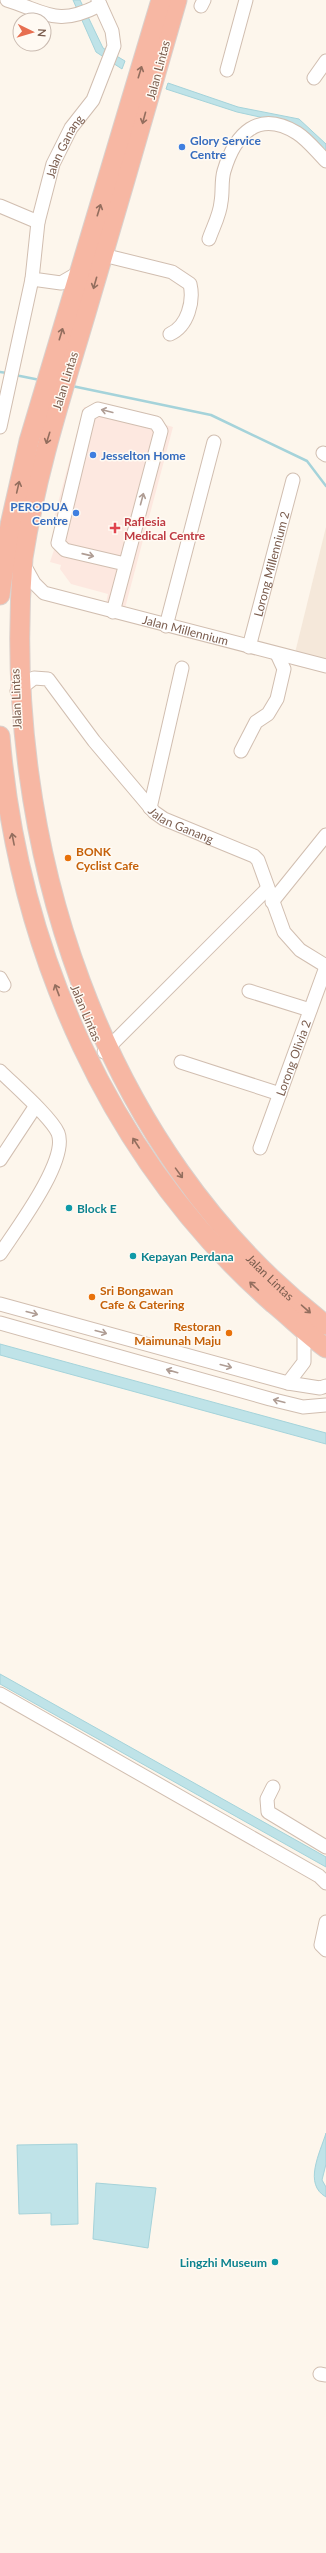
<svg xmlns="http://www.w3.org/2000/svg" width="326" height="2553" viewBox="0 0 326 2553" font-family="Lato,sans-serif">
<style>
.residential{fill:#f5e8da}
.commercial{fill:#fde8e0}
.water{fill:#bfe3e8;stroke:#a5d3da}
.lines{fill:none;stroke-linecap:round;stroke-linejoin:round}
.stream{stroke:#a5d3da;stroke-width:2.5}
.minor-casing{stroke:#d1beb0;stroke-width:15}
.highway-casing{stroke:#dad1cd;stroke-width:21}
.minor{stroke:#fff;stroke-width:13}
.highway{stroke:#f7b7a3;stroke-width:19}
.oneway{stroke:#936e5e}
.oneway2{stroke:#af9d94}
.shop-dot{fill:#3f7fe0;stroke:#fffaf3;stroke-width:1.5}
.health-dot{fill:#e0444e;stroke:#fffaf3;stroke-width:1.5}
.food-dot{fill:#e8710a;stroke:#fffaf3;stroke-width:1.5}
.culture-dot{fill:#0f9aa8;stroke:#fffaf3;stroke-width:1.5}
.labels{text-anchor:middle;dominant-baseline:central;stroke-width:3;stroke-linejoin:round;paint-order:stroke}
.street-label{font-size:12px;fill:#7a5c4d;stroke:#fffaf3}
.shop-label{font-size:12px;font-weight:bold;fill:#366cbe;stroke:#fffaf3;text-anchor:start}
.health-label{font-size:12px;font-weight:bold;fill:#be3a42;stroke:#fffaf3;text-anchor:start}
.food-label{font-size:12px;font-weight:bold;fill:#c56008;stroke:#fffaf3;text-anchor:start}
.culture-label{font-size:12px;font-weight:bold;fill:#0d838f;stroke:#fffaf3;text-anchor:start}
</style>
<rect width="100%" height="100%" fill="#fdf6ec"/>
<path class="residential" d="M326 527V673L292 665Z"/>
<path class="commercial" d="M84 407H101L173 427 125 608 106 603 108 594 71 584 60 569 61 565 50 562 55 547 51 546 56 527 52 525Z"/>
<g class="water">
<path d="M73 0H80L103 48 125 61 122 69 96 52Z"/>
<path d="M168 83 238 107 299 119 326 144V153L296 125 237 112 166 89Z"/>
<path d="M0 1344 326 1433V1444L0 1355Z"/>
<path d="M0 1674 326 1857V1867L0 1684Z"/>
<path d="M326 2133V2164L322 2180 326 2187V2197C303 2184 320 2153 326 2133Z"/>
<path d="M77 2144 78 2224 51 2225V2213L19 2214 17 2145Z"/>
<path d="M96 2183 156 2188 148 2248 93 2239Z"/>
</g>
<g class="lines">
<g class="stream">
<path d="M0 372 7 373"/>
<path d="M15 375 40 380"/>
<path d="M72 386 211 415 307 461 326 486"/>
</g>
<g class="minor-casing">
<g id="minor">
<path d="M7 0C48 13 57 27 100 5"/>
<path d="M201 6 204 0"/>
<path d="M227 70 246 0"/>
<path d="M314 78 326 61"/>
<path d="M0 206 38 222"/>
<path d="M209 239C213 227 220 215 221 202 223 192 221 181 224 171 235 134 258 109 297 133 308 140 317 152 326 161"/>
<path d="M103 255 172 272 190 284C194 301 188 326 170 334"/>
<path id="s1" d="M80 272 61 283 32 279 38 222 53 164 71 128 93 100 114 46 112 31 98 0"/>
<path d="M0 427 32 279"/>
<path d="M323 453 326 455"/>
<path id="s2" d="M24 565 34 583 44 593 326 666"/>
<path d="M113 612 161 431 156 423 98 409 89 414 58 543 65 550 125 564"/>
<path d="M166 626 214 442"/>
<path id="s3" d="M249 647 293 480"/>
<path id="s4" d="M17 691 34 678 48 679 94 741 154 812 164 819 254 856 258 860 284 932 300 950 326 966"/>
<path d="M241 751 256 722 268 714 277 699 284 669 277 654"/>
<path d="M150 808 182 668"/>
<path d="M272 902 326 835"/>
<path d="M0 978 4 985"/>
<path d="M249 991 310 1010"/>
<path d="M104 1052 267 889"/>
<path d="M181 1062 280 1094"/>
<path d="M0 1071C14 1085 51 1117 58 1133 69 1160 15 1231 0 1254"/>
<path id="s5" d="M260 1148 326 967"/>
<path d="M0 1160 35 1107"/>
<path d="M0 1304 288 1383 304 1362V1330"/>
<path d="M0 1323 270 1399 303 1407 326 1405"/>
<path d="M288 1383 320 1388 326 1386"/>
<path d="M0 1694 319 1876 326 1883"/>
<path d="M273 1787 267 1799 268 1812 326 1847"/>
<path d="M326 1922 321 1945 326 1950"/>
<path d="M320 2374 326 2375"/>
</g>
</g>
<g class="highway-casing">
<g id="highway">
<path id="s6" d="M177 0C147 104 117 209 86 313 62 394 36 474 23 558 0 840 99 1151 326 1325"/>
<path d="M0 595 10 525 29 441 161 0"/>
<path d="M0 736C18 951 110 1160 274 1304 291 1318 308 1335 326 1348"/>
</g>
</g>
<use href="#minor" class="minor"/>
<use href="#highway" class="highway"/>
</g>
<defs><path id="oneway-shaft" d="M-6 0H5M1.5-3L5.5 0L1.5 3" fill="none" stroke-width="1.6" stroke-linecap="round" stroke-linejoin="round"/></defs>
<g class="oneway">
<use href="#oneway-shaft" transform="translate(140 72) rotate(-73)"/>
<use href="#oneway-shaft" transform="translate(144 118) rotate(105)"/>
<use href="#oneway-shaft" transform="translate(99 210) rotate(-73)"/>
<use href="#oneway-shaft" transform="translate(95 283) rotate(106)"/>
<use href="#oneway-shaft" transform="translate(61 334) rotate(-73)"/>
<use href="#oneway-shaft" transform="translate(48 438) rotate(107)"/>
<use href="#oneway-shaft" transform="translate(18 487) rotate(-77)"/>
<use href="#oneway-shaft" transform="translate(13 839) rotate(-101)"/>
<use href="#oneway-shaft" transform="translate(57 990) rotate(-111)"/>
<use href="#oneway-shaft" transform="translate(136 1143) rotate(-123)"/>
<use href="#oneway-shaft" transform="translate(179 1173) rotate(54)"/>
<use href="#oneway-shaft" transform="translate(254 1286) rotate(-137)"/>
<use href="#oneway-shaft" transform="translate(306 1309) rotate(41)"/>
</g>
<g class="oneway2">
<use href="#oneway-shaft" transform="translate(107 411) rotate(-166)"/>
<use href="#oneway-shaft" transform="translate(142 499) rotate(-75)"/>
<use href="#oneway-shaft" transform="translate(88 555) rotate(13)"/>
<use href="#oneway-shaft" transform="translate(32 1313) rotate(15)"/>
<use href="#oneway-shaft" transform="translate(101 1332) rotate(15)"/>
<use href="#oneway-shaft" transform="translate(226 1366) rotate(15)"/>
<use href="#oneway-shaft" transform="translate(172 1371) rotate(-164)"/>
<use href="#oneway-shaft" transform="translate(279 1401) rotate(-166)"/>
</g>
<g class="shop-dot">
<circle cx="182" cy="147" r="4"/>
<circle cx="93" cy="455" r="4"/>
<circle cx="76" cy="513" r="4"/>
</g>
<path class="health-dot" d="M113 522h4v4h4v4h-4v4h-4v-4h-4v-4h4z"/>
<g class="food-dot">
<circle cx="68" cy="858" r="4"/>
<circle cx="92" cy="1297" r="4"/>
<circle cx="229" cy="1333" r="4"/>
</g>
<g class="culture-dot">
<circle cx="69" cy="1208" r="4"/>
<circle cx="133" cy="1256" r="4"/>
<circle cx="275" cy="2262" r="4"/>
</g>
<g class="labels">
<g class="street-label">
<text transform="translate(158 70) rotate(-75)">Jalan Lintas</text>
<text stroke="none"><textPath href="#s1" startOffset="189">Jalan Ganang</textPath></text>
<text transform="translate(65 381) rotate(-73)">Jalan Lintas</text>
<text stroke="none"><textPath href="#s3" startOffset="86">Lorong Millennium 2</textPath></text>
<text stroke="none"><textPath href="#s2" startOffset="181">Jalan Millennium</textPath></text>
<text transform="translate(16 699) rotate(-92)">Jalan Lintas</text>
<text stroke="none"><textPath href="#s4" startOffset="236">Jalan Ganang</textPath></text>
<text transform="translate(86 1013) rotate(67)">Jalan Lintas</text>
<text stroke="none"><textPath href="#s5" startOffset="96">Lorong Olivia 2</textPath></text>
<text stroke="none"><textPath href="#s6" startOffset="1364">Jalan Lintas</textPath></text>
</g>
<g class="shop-label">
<text x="190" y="140">Glory Service<tspan x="190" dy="14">Centre</tspan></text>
<text x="101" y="455">Jesselton Home</text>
<text x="68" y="506" text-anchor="end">PERODUA<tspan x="68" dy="14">Centre</tspan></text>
</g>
<g class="health-label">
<text x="124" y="521">Raflesia<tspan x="124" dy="14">Medical Centre</tspan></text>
</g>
<g class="food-label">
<text x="76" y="851">BONK<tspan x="76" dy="14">Cyclist Cafe</tspan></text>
<text x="100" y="1290">Sri Bongawan<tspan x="100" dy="14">Cafe &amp; Catering</tspan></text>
<text x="221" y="1326" text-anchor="end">Restoran<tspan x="221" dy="14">Maimunah Maju</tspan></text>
</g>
<g class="culture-label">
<text x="77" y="1208">Block E</text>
<text x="141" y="1256">Kepayan Perdana</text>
<text x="267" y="2262" text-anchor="end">Lingzhi Museum</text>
</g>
</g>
<g transform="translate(32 32) rotate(95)"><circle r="19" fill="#fffaf3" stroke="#cabbb1"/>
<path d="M0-3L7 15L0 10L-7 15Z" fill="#e76f51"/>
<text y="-6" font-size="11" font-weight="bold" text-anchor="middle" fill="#7a5c4d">N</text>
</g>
</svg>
